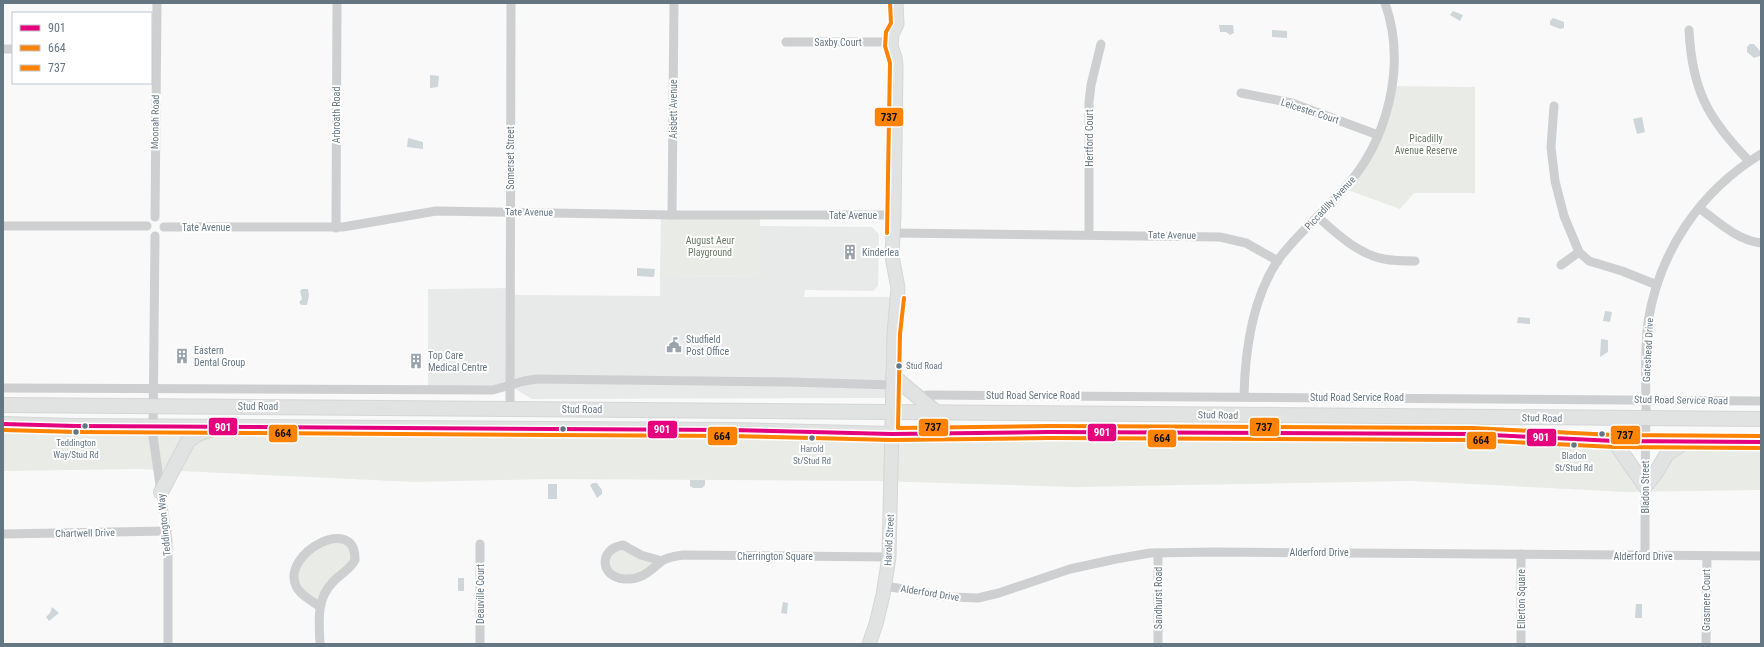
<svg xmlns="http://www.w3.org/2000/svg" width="1764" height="647" viewBox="0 0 1764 647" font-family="'Roboto Condensed',sans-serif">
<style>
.built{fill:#e8e9e9}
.green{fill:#e8ebe6}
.water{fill:#ced6d9}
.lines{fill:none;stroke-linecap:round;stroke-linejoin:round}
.secondary-casing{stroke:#d5d6d7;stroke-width:15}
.primary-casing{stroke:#d5d6d7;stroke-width:16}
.street{stroke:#cecfd0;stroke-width:9}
.secondary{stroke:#e1e2e2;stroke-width:13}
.primary{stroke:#e1e2e2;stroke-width:14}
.bus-1-casing{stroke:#fff;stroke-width:7}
.bus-2-casing{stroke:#fff;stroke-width:7}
.bus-3-casing{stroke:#fff;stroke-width:7}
.bus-1{stroke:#e5007d;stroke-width:4}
.bus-2{stroke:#ff8200;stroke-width:4}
.bus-3{stroke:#ff8200;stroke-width:4}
.bus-dot{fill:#657683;stroke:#fff;stroke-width:1.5}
.labels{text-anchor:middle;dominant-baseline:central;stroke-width:4;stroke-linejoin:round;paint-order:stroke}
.bus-label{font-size:9px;fill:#657683;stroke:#fff}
.street-label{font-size:10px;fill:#657683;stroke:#fff}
.park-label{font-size:10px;fill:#687a64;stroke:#fff}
.poi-label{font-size:10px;fill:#657683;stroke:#fff;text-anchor:start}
.line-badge{stroke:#fff;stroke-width:1.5}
.badge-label{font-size:11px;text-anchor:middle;font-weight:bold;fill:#fff}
.pale-badge-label{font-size:11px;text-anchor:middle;font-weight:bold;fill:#111}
</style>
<rect width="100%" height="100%" fill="#f9f9f9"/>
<path class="built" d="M760 226 872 227 879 234 878 286 873 291 805 290 804 297H898L893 398 532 399 510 386 428 390V289L510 288V295L660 296V276L760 277Z"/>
<g class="green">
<path d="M1392 86 1475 87V193H1414L1400 209 1345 189 1364 162Z"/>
<path d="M661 215H760V277L660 276Z"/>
<path d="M3 424 1614 441 1645 486 1686 441 1761 442V490L1626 492 1412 481 1074 487 876 481 548 479 415 482 137 469 3 471Z"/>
<path d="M342 538 355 556 339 576 319 606 306 597 295 574 305 553Z"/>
<path d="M615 547 662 561 646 574 614 576 605 557Z"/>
</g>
<g class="water">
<path d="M1453 11 1463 15 1460 21 1450 15Z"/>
<path d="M1553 18 1564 22V28L1560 29 1550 25V21Z"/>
<path d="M1219 25H1233L1234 33 1230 35 1226 32H1220Z"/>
<path d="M1272 30 1287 31V38L1272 37Z"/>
<path d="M1750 44H1754L1760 51V56L1754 58 1747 52V47Z"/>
<path d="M430 75 439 76 438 87 430 88Z"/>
<path d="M1642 117 1645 132 1637 134 1633 119Z"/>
<path d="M408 138 423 142V149L407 147Z"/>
<path d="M637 268 655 269 654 277 637 276Z"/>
<path d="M302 289H308L309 296 307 305H301L299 302 302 299 300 291Z"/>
<path d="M1605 311 1612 312 1610 322 1603 321Z"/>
<path d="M1518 317 1530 318V324L1517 323Z"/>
<path d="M1601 339 1608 340V352L1600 357Z"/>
<path d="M690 480H705V485L702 488H693L690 486Z"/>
<path d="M593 483H597L602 490V494L597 498 590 485Z"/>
<rect x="548" y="484" width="9" height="15"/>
<rect x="458" y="578" width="6" height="13"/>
<path d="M783 602 788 603 787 614 781 613Z"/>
<path d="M1636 604H1642V618H1635Z"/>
<path d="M52 607 59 613 49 621 46 617 50 613Z"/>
</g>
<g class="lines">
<g class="secondary-casing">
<path id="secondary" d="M869 644 876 624 883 595 889 557 894 334 898 288 892 256 894 215 896 66 895 57 891 46 892 34 897 24 896 3"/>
</g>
<g class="primary-casing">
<g id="primary">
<path d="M893 376 936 412"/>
<path d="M3 405 1761 419"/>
<path d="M3 424 76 426 729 430 892 434 1049 432 1473 434 1614 441 1761 442"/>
<path d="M1614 441 1645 486 1655 474 1667 454 1686 441"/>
<path d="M161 492 188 441 198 434 212 429"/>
</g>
</g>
<g class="street">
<path d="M1689 30C1692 90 1708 119 1749 161"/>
<path d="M786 42H891"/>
<path d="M3 49H13"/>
<path d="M1241 93 1292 103 1378 135"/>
<path d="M1554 106 1551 147 1555 181 1564 216 1579 252 1589 261 1622 271 1657 285"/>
<path d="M1699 208C1719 222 1736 240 1761 243"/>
<path d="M672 215 674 3"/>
<path d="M155 217 157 3"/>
<path d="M1318 217C1337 234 1358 254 1384 259 1394 261 1405 261 1415 261"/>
<path d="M3 226H147"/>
<path d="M164 227H343L436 211 672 215H894"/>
<path d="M336 228 337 3"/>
<path d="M893 233 1220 237 1246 243 1278 261"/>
<path d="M1089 234V102L1091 85 1101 44"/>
<path d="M155 236 153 436 168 541V644"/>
<path d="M1561 265 1579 252"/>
<path d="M3 388 493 390 524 381 537 379 790 382 893 385"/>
<path d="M927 395 1761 401"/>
<path d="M1244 396C1245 350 1252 299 1278 260 1297 234 1323 213 1344 189 1388 141 1407 65 1385 3"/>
<path d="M510 408 511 3"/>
<path d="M3 534 167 531"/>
<path d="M1645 556C1645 508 1645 461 1646 413 1646 383 1644 352 1648 322 1659 252 1700 191 1761 154"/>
<path d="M662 561 641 555 623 545C598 549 600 577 624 579 643 580 649 571 662 561 667 557 676 556 683 555L889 557"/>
<path d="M885 586 951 597 978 598 999 593 1070 569 1116 559 1150 553 1216 552 1761 556"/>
<path d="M319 606C312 601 300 595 296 586 281 553 356 513 355 560 350 570 340 574 333 582 316 599 319 622 320 644"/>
<path d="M480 644V544"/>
<path d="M1158 644V553"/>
<path d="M1521 644V554"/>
<path d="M1706 644 1707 556"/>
</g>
<use href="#secondary" class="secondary"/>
<use href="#primary" class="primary"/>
<g class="bus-1-casing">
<path id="bus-1" d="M3 424 76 426 729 430 892 434 1049 432 1473 434 1614 441 1761 442"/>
</g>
<g class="bus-2-casing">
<path id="bus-2" d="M3 430 76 432 729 436 892 440 1049 438 1473 440 1614 447 1761 448"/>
</g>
<g class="bus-3-casing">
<g id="bus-3">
<path d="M887 233 890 63 885 46 886 32 891 23 890 3"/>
<path d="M904 298 900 334 898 428 1049 426 1473 428 1614 435 1761 436"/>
</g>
</g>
<use href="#bus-1" class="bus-1"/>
<use href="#bus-2" class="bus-2"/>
<use href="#bus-3" class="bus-3"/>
</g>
<defs>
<g id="building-bare" transform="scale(1.2)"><path d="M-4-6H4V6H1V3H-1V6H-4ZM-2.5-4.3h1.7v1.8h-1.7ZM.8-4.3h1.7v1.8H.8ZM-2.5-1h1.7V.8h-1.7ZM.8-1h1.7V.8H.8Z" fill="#99a4ac" stroke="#fff" stroke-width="2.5" paint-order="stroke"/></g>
<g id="civic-bare" transform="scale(1.2)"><path d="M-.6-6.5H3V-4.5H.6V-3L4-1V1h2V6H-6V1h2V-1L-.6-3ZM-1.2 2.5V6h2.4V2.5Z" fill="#99a4ac" stroke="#fff" stroke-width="2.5" paint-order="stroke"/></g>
</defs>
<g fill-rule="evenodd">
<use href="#building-bare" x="850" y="252"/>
<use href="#civic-bare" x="674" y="345"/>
<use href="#building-bare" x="182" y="356"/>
<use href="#building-bare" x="416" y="361"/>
</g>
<g class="bus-dot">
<circle cx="899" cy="366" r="3.5"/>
<circle cx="85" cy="426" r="3.5"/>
<circle cx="563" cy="429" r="3.5"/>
<circle cx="76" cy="432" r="3.5"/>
<circle cx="1602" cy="434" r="3.5"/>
<circle cx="812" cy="438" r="3.5"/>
<circle cx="1574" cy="445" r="3.5"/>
</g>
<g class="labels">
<g class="bus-label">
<text x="906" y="366" text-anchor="start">Stud Road</text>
<text x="76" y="443">Teddington<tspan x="76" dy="12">Way/Stud Rd</tspan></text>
<text x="812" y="449">Harold<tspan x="812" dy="12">St/Stud Rd</tspan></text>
<text x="1574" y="456">Bladon<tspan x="1574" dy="12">St/Stud Rd</tspan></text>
</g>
<g class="street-label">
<text x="838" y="42">Saxby Court</text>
<text transform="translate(673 109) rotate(-90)">Aisbett Avenue</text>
<text transform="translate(1310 111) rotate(18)">Leicester Court</text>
<text transform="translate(336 115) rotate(-90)">Arbroath Road</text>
<text transform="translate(155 122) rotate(-89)">Moonah Road</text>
<text transform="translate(1089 138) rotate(-90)">Hertford Court</text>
<text transform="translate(510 158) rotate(-90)">Somerset Street</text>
<text transform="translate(1330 203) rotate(-47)">Piccadilly Avenue</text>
<text transform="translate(529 212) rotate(1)">Tate Avenue</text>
<text x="853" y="215">Tate Avenue</text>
<text x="206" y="227">Tate Avenue</text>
<text transform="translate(1172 235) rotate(1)">Tate Avenue</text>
<text transform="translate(1648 350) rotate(-87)">Gateshead Drive</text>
<text x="1033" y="395">Stud Road Service Road</text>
<text x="1357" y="397">Stud Road Service Road</text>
<text transform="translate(1681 400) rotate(1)">Stud Road Service Road</text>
<text x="258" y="406">Stud Road</text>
<text x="582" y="409">Stud Road</text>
<text transform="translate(1218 415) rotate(1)">Stud Road</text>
<text transform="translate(1542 418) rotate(1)">Stud Road</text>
<text transform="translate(1645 487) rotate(-90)">Bladon Street</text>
<text transform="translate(164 525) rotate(-96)">Teddington Way</text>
<text transform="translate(85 533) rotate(-1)">Chartwell Drive</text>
<text transform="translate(889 540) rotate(-87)">Harold Street</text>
<text x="1319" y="552">Alderford Drive</text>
<text x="775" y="556">Cherrington Square</text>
<text x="1643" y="556">Alderford Drive</text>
<text transform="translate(930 593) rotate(9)">Alderford Drive</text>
<text transform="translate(480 594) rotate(-90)">Deauville Court</text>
<text transform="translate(1158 598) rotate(-90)">Sandhurst Road</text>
<text transform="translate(1521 599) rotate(-90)">Ellerton Square</text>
<text transform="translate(1706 600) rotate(-90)">Grasmere Court</text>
</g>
<g class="park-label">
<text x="1426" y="138">Picadilly<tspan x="1426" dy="12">Avenue Reserve</tspan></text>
<text x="710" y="240">August Aeur<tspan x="710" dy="12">Playground</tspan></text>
</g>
<g class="poi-label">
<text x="862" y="252">Kinderlea</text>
<text x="686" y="339">Studfield<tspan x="686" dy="12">Post Office</tspan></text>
<text x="194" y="350">Eastern<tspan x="194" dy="12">Dental Group</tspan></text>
<text x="428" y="355">Top Care<tspan x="428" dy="12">Medical Centre</tspan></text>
</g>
</g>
<g class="line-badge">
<rect x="874" y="107" width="30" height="20" rx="4" fill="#ff8200"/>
<rect x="208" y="417" width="30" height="19" rx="4" fill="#e5007d"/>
<rect x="1249" y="417" width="31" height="20" rx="4" fill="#ff8200"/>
<rect x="918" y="418" width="31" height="19" rx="4" fill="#ff8200"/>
<rect x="647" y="420" width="31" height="19" rx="4" fill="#e5007d"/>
<rect x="1087" y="423" width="30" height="19" rx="4" fill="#e5007d"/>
<rect x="268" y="424" width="30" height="19" rx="4" fill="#ff8200"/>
<rect x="1610" y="425" width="31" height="20" rx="4" fill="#ff8200"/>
<rect x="707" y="426" width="31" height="20" rx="4" fill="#ff8200"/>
<rect x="1526" y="428" width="31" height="19" rx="4" fill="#e5007d"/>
<rect x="1147" y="429" width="30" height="19" rx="4" fill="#ff8200"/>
<rect x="1466" y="431" width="31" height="19" rx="4" fill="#ff8200"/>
</g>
<g class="badge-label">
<text x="223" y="431">901</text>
<text x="662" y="433">901</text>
<text x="1102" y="436">901</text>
<text x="1541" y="441">901</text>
</g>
<g class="pale-badge-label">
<text x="889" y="121">737</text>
<text x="1264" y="431">737</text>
<text x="933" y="431">737</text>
<text x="283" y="437">664</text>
<text x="1625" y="439">737</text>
<text x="722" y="440">664</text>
<text x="1162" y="442">664</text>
<text x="1481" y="444">664</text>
</g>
<rect width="1764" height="647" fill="none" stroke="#657683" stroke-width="8"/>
<rect x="12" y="12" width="140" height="72" fill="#ffffff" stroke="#c1c8cd"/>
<rect x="20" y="25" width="20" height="6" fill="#e5007d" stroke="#c1c8cd"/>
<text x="48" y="32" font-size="12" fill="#657683">901</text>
<rect x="20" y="45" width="20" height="6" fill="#ff8200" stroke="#c1c8cd"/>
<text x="48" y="52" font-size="12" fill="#657683">664</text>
<rect x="20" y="65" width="20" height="6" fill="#ff8200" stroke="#c1c8cd"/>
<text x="48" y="72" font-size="12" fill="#657683">737</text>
</svg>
